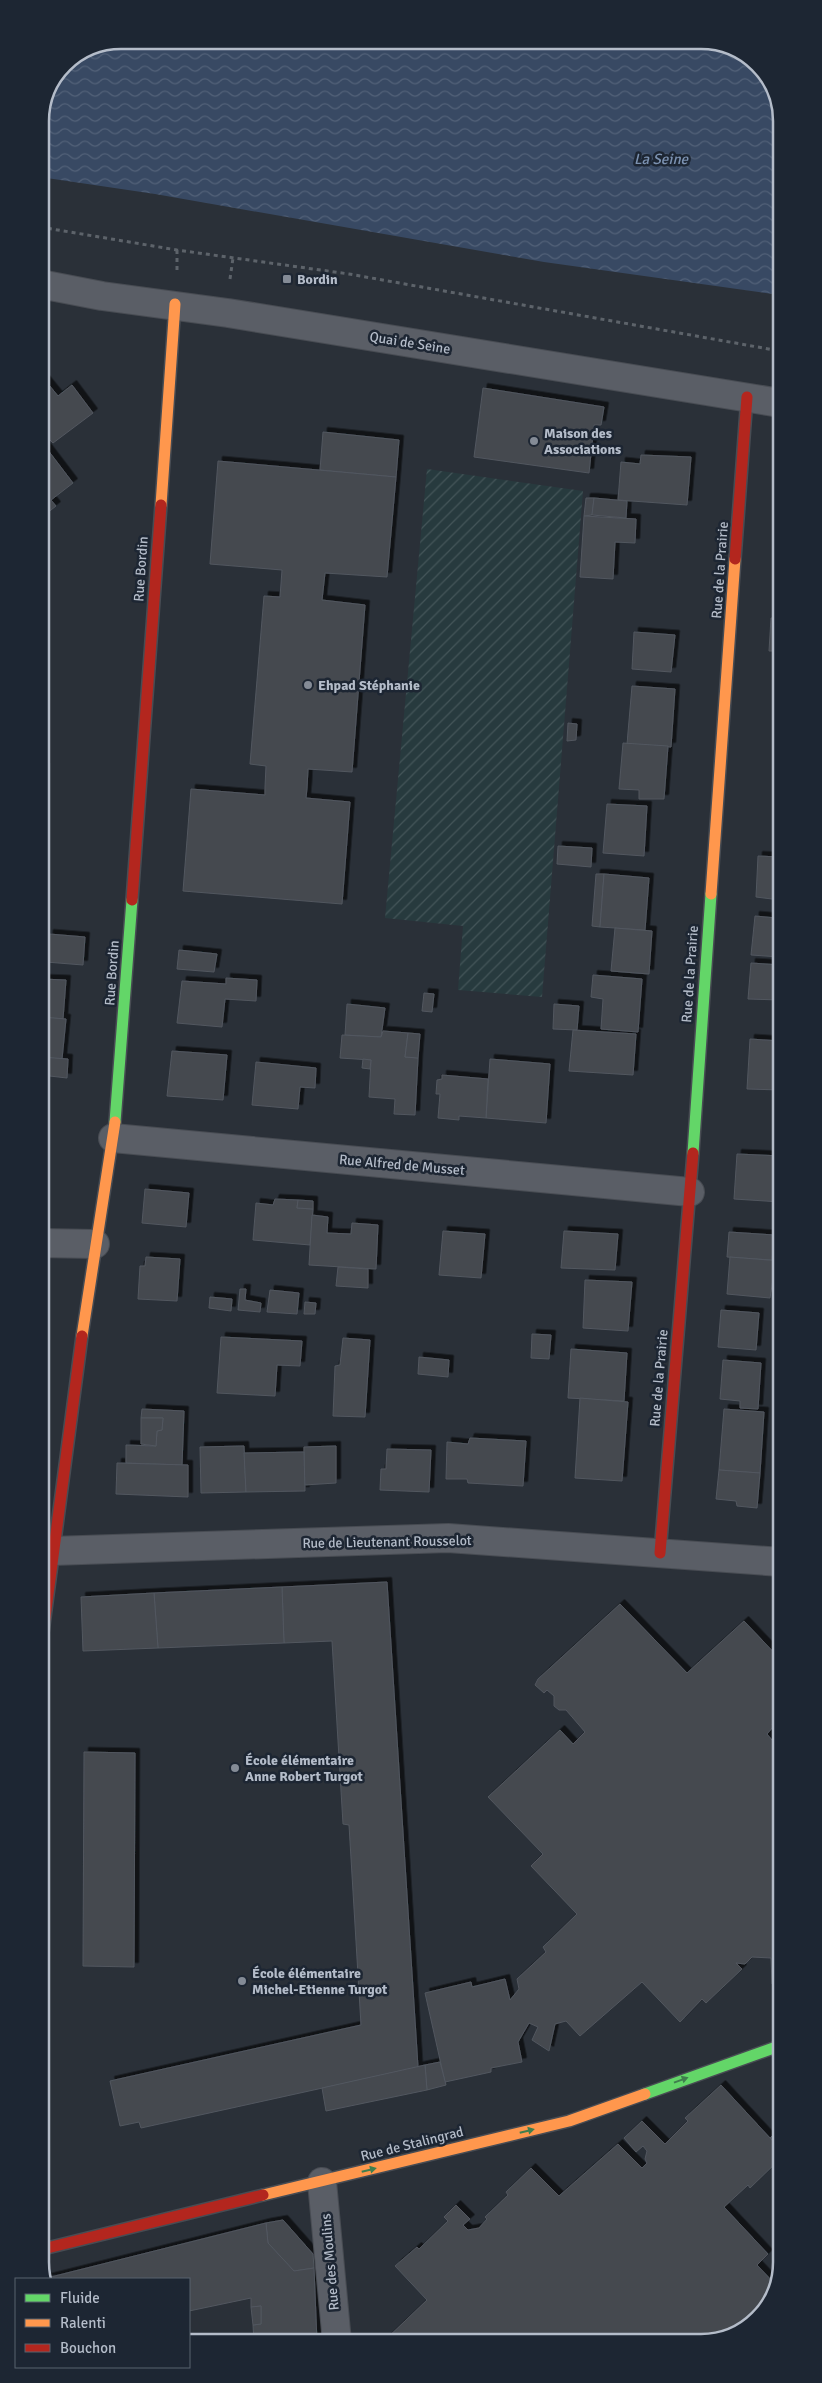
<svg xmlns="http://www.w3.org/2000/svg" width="822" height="2383" viewBox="0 0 822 2383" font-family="Signika,sans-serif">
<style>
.garden{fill:url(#garden-furrows)}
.water{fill:url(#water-waves)}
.building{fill:#444950;stroke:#52575f;filter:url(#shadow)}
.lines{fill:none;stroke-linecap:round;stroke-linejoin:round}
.street-casing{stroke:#484c53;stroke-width:30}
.fast-casing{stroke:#484c53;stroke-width:14}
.slow-casing{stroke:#484c53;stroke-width:14}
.jam-casing{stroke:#484c53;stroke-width:14}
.path{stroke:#5d636a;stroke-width:3;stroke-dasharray:4 4;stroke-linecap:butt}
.street{stroke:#5a5e66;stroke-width:28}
.fast{stroke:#63d668;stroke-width:11}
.slow{stroke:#ff974d;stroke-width:11}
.jam{stroke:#b3261e;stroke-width:11}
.oneway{fill:#407e4e}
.poi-dot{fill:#848b96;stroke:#1d2633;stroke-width:2}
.labels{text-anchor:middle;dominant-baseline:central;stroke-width:5;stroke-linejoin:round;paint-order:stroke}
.poi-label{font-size:14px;font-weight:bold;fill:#b4bcc9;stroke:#1d2633;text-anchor:start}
.street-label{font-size:14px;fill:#b4bcc9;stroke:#1d2633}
.water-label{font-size:15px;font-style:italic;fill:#7c92b1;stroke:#1d2633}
.rim{fill:none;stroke:#b4bcc9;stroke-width:2.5}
</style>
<defs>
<pattern id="garden-furrows" width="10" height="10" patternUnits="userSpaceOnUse" patternTransform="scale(1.25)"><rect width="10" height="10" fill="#273a3e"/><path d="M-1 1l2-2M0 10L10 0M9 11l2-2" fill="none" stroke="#445559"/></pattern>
<pattern id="water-waves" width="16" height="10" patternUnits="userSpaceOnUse" patternTransform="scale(1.25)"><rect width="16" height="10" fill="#384963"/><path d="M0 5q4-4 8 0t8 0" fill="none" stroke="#526178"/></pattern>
<filter id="shadow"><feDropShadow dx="4.5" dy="-4.5" stdDeviation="0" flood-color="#0009"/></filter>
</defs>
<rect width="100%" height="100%" fill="#2a3038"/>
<path class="garden" d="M427 469 583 491 542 997 458 990 463 926 385 918Z"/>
<path class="water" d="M121 40H706L754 60 779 100 780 295 544 262 155 194 40 177V116L64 64Z"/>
<g class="building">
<path d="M40 374 58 396 72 385 93 413 53 443 50 440 44 445 73 483 51 500 56 506 41 518Z"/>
<path d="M483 388 604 407 601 425H594L589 473 474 457Z"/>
<path d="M323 432 399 440 396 477 320 470Z"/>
<path d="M641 455 691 457 687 505 618 500 621 462 640 464Z"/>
<path d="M218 461 396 477 387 577 325 573 322 600 365 605 352 772 308 769 307 788 306 798 350 802 342 904 183 891 191 789 265 795V787L266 766 250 764 264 596 280 597 282 570 210 564Z"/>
<path d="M586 498H594L592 515 584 516Z"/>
<path d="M594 498 627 501 626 518 592 515Z"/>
<path d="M584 516 636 519 635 543 615 542 613 579 580 577Z"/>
<path d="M771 618H778L775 651H769Z"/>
<path d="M778 618H780V652L775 651Z"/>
<path d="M634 632 675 635 671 672 632 669Z"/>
<path d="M775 651 780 652V677H773Z"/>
<path d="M632 686 675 689 671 747 627 744Z"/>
<path d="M776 701H780V743L774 742Z"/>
<path d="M568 723 577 724 576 740 567 741Z"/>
<path d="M623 743 668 746 664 799H639V790L619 789Z"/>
<path d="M778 777H780V819H775Z"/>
<path d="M607 804 647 806 644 856 603 853Z"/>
<path d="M558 846 592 848 591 867 557 864Z"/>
<path d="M758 856 780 857V900L756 897Z"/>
<path d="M596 874H604L600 927 592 926Z"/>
<path d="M604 874 649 878 645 930 600 927Z"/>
<path d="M777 906H780V957L751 955 755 916 776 918Z"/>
<path d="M615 928 652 931 649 974 611 971Z"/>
<path d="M49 934 85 937 83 965 46 962Z"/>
<path d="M179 950 217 954 214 972 177 969Z"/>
<path d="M751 963 780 965V1000L748 999Z"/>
<path d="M593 975 642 979 638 1032 601 1029 603 999 591 997Z"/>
<path d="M226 978 257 980 256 1001 225 999 222 1027 177 1023 182 981 226 984Z"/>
<path d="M41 979 66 980 63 1019 41 1017Z"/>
<path d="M424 993 434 994 432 1012 422 1011Z"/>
<path d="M347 1004 385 1008 381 1037 345 1035Z"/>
<path d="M554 1004 579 1006 577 1030 553 1029Z"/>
<path d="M41 1017 66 1019 62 1059 41 1057Z"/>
<path d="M573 1030 636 1034 633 1075 569 1071Z"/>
<path d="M383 1031 408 1033 405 1057 418 1058 415 1115 394 1114 395 1099 369 1097 371 1060 340 1058 342 1035 381 1037Z"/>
<path d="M408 1033 420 1034 418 1058 405 1057Z"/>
<path d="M750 1039 780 1041 781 1090 747 1089Z"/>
<path d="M172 1051 227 1055 223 1100 167 1096Z"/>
<path d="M41 1057 68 1059 67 1078 41 1075Z"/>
<path d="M363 1059 371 1060 370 1069 362 1068Z"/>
<path d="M490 1059 550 1064 546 1123 486 1118Z"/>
<path d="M256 1062 316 1068 315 1088 300 1087 298 1109 252 1105Z"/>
<path d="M442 1075 488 1079 486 1118 459 1116V1120L438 1118 440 1094H436L437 1080 442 1079Z"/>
<path d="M737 1154 781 1156V1202L734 1199Z"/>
<path d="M145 1189 189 1193 186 1227 142 1223Z"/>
<path d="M275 1199 298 1200 297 1208 313 1209 310 1245 253 1240 256 1203 273 1205Z"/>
<path d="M298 1200 313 1201V1209L297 1208Z"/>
<path d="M312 1215 328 1217 327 1233 351 1234 352 1223 378 1225 376 1269 309 1265Z"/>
<path d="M443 1231 485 1234 481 1278 439 1275Z"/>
<path d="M564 1231 618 1234 615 1270 561 1268Z"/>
<path d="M729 1232 774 1235 772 1260 727 1257Z"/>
<path d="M146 1257 180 1259 177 1301 138 1299 140 1266H145Z"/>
<path d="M730 1257 781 1261V1280L773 1279 770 1298 727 1294Z"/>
<path d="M338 1267 368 1269V1288L336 1286Z"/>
<path d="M585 1280 632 1282 628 1331 583 1328Z"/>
<path d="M240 1289H246L245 1300 261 1303 260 1312 238 1310Z"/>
<path d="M270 1290 299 1293 297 1314 267 1312Z"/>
<path d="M210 1297 232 1299 231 1311 209 1308Z"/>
<path d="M305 1302 316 1303 315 1314H304Z"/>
<path d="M721 1310 759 1313 756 1350 718 1347Z"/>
<path d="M532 1334 551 1335 549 1359 531 1358Z"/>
<path d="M221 1337 302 1341 300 1366 277 1365 275 1396 217 1393Z"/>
<path d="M343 1338 370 1340 365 1417 333 1416 335 1366 340 1365Z"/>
<path d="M571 1349 627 1353 624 1401 568 1398Z"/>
<path d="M419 1357 449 1360 448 1377 418 1374Z"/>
<path d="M723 1360 761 1363 758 1409 740 1408V1401L720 1399Z"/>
<path d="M580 1398 628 1402 622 1481 575 1478Z"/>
<path d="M142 1409 184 1411 182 1465 126 1463V1445L156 1446 157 1431 162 1430 163 1418H141Z"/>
<path d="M724 1409 764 1412 760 1473 719 1470Z"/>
<path d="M141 1418H163L162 1430 157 1431 156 1446 141 1444Z"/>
<path d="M470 1438 526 1441 523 1486 468 1483 467 1479H446L447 1442 468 1444Z"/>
<path d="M244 1446 246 1492 201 1493 200 1447Z"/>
<path d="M336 1446V1483L304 1485V1447Z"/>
<path d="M387 1449 431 1450 429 1492 380 1490 381 1469H386Z"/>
<path d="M304 1452 305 1491 246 1492 244 1453Z"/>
<path d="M117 1463 188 1465V1497L116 1494Z"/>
<path d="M719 1470 760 1473 757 1508 737 1506 736 1501 716 1499Z"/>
<path d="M387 1582 418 2067 141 2128 139 2122 120 2126 110 2081 361 2025 349 1825 343 1824 332 1641 284 1643 282 1587Z"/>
<path d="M282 1587 284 1643 158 1648 154 1593Z"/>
<path d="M154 1593 158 1648 83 1651 81 1597Z"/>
<path d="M620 1604 687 1673 744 1621 781 1660V1718H778L772 1724 773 1727 767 1734 777 1746 781 1742 782 1993 772 1984 771 1958 752 1957 745 1964 736 1963 742 1969 706 2003 702 1999 680 2022 642 1982 580 2036 566 2021 555 2024 549 2051 532 2040 538 2027 529 2023 518 2042 522 2062 491 2068V2072L445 2082 425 1993 471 1982 472 1987 505 1979 510 2000 519 1989 517 1979 546 1952 543 1947 577 1914 531 1866 543 1854 488 1797 560 1730 573 1744 585 1732 566 1710H559L554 1706V1696L547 1690 544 1693 535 1685 538 1679Z"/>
<path d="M84 1752 135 1753 134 1967 83 1966Z"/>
<path d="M440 2062 446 2085 427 2090 425 2065Z"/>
<path d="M425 2065 427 2090 326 2111 322 2088Z"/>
<path d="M721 2085 782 2151V2157L750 2188 748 2185 724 2207 768 2254 757 2265 775 2284 765 2311 722 2340 383 2342 427 2300 395 2266 417 2247 419 2249 448 2221 444 2217 456 2205 470 2219 463 2225 468 2230 479 2228 487 2219 485 2217 508 2195 506 2192 531 2168 559 2196 618 2144 642 2168 647 2163 645 2159 647 2151 643 2146 636 2152 624 2138 642 2121 665 2144 688 2121 685 2118Z"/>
<path d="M782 2127V2151L770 2138Z"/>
<path d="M283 2220 313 2254 314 2268 294 2271 268 2243 266 2223Z"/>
<path d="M266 2223 268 2243 294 2271 314 2268 317 2342H254L253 2325 261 2324V2306L251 2307V2298L189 2311V2279H43Z"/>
<path d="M261 2306V2324L253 2325 251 2307Z"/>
</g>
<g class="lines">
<g class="street-casing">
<g id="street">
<path d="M40 284 102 296 228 313 780 403"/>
<path d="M113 1138 690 1192"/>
<path d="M41 1243 95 1244"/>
<path d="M52 1551 448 1538 781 1562"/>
<path d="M322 2182 337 2342"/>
</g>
</g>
<g class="fast-casing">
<g id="fast">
<path d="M115 1122 132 900"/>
<path d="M693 1153 711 894"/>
<path d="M645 2094 782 2045"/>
</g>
</g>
<g class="slow-casing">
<g id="slow">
<path d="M161 505 175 304"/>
<path d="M711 894 735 559"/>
<path d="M82 1336 115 1122"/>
<path d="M263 2195 569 2121 645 2094"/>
</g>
</g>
<g class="jam-casing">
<g id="jam">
<path d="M735 559 747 397"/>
<path d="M132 900 161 505"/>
<path d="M660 1553 693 1153"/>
<path d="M42 1640 82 1336"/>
<path d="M43 2249 263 2195"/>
</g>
</g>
<g class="path">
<path d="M40 227 177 250 349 274 780 351"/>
<path d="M177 250V271"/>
<path d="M230 279 233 258"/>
</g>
<use href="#street" class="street"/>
<use href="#fast" class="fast"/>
<use href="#slow" class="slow"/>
<use href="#jam" class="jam"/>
</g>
<defs><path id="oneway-solid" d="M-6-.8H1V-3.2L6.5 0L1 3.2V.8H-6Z" transform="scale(1.25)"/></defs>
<g class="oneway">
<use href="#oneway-solid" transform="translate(681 2080) rotate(-20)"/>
<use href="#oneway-solid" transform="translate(527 2131) rotate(-14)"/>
<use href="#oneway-solid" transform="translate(369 2170) rotate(-14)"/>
</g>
<g class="poi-dot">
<rect x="282" y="274" width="10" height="10" rx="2.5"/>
<circle cx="534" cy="441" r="5"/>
<circle cx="308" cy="685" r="5"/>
<circle cx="235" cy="1768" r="5"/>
<circle cx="242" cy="1981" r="5"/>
</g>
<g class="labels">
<g class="poi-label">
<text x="297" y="279">Bordin</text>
<text x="544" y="433">Maison des<tspan x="544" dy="16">Associations</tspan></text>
<text x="318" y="685">Ehpad Stéphanie</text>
<text x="245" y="1760">École élémentaire<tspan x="245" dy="16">Anne Robert Turgot</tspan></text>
<text x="252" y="1973">École élémentaire<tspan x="252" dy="16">Michel-Etienne Turgot</tspan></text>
</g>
<g class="street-label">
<text transform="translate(410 343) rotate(9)">Quai de Seine</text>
<text transform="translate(141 569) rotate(-86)">Rue Bordin</text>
<text transform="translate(720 570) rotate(-86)">Rue de la Prairie</text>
<text transform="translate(112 973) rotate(-86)">Rue Bordin</text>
<text transform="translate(690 974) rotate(-86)">Rue de la Prairie</text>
<text transform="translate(402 1165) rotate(5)">Rue Alfred de Musset</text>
<text transform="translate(659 1378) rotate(-85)">Rue de la Prairie</text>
<text transform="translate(387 1542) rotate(-1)">Rue de Lieutenant Rousselot</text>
<text transform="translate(412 2144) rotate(-14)">Rue de Stalingrad</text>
<text transform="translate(330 2262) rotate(-95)">Rue des Moulins</text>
</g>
<g class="water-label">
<text x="661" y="159">La Seine</text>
</g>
</g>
<path d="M0 0H822V2383H0ZM121 49H701A72 72 0 0 1 773 121V2262A72 72 0 0 1 701 2334H121A72 72 0 0 1 49 2262V121A72 72 0 0 1 121 49Z" fill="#1d2633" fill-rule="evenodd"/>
<path class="rim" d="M121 49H701A72 72 0 0 1 773 121V2262A72 72 0 0 1 701 2334H121A72 72 0 0 1 49 2262V121A72 72 0 0 1 121 49Z"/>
<rect x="15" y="2278" width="175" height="90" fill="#1d2633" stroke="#59626f"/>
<rect x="25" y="2294" width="25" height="8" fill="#63d668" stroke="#59626f"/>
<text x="60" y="2303" font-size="15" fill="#b4bcc9">Fluide</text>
<rect x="25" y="2319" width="25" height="8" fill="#ff974d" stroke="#59626f"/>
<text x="60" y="2328" font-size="15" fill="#b4bcc9">Ralenti</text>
<rect x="25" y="2344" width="25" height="8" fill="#b3261e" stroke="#59626f"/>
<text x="60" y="2353" font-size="15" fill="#b4bcc9">Bouchon</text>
</svg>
